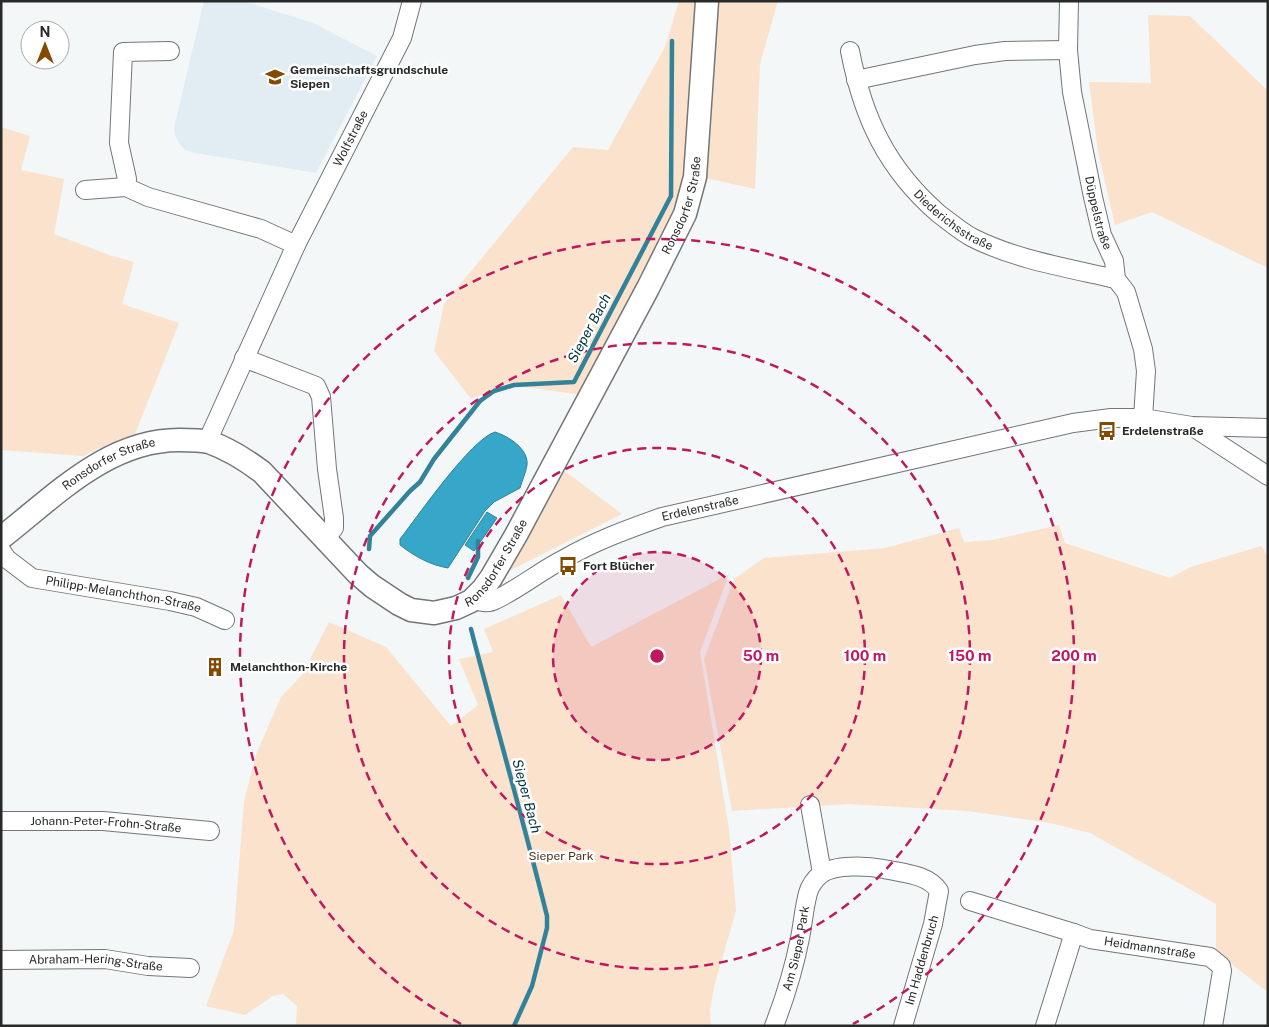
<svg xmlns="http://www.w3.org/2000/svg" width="1269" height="1027" viewBox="0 0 1269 1027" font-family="'Public Sans',sans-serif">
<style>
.built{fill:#e1edf2}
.green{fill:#fae2cd}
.water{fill:#36a7c8;stroke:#328299}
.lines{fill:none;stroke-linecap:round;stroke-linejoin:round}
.stream{stroke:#328299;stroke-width:4.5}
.minor-casing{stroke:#737678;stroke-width:20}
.major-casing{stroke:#737678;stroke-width:25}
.minor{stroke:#fff;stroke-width:18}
.major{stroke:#fff;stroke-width:22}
.ring{fill:none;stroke:#c2185b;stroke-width:2.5;stroke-dasharray:9 6}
.labels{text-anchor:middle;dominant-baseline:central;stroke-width:5;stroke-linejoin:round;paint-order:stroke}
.poi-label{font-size:12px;font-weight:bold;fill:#282a2a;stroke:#fff;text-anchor:start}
.street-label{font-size:12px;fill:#282a2a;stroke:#fff}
.park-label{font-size:12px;fill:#4f3319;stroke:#fff}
.water-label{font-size:14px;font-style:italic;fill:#003340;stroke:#fff}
.centre{fill:#c2185b;stroke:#fff;stroke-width:2.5}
.ring-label{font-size:15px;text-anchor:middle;font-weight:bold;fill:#c2185b;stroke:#fff;stroke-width:5;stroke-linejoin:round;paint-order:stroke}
</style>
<rect width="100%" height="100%" fill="#f3f7f8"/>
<path class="built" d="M204 1H243L313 23 377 56 316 173 195 153 185 150 179 143 175 135 174 128Z"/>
<g class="green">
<path d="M679 1H778L760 64 755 189 697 176 582 395 505 384 471 399 434 351 444 304 573 147 608 150 665 47Z"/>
<path d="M1148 15 1190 16 1268 91V268L1152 212 1115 225 1098 151 1089 82 1151 83Z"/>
<path d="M1 127 30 136 21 170 64 179 54 234 112 256 134 262 122 304 179 323 135 434 106 445 83 456 1 450Z"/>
<path d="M562 469 622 514 509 571Z"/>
<path d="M1059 525 1065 543 1170 578 1191 567 1261 546 1268 556V990H1265L1216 952V904L1090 833 1050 823 968 811 849 804 732 811 704 659 734 579 764 558 885 548 959 528 964 542 993 540Z"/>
<path d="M729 574 700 652 729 829 736 911 715 983 710 1009 711 1026H296L297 1006 283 994 273 996 245 1015 206 1006 234 930 244 801 257 752 281 697 302 675 329 622 386 647 451 726 478 705 459 659 493 652 484 629 561 595 591 647Z"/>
</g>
<g class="water">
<path d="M495 432C508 436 529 449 527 465 526 472 522 481 520 488L494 502 485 511 448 568C430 565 414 556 400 545V539C418 516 471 439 495 432Z"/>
<path d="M487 512 497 518 474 551 465 545Z"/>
</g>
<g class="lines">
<g class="stream">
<path d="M369 549 370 536 410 491 420 482 434 459 480 401 494 391 514 385 574 382 671 196 672 41"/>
<path d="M468 578 478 557V541"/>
<path d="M471 629C496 725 523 820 547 916V928L532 986 514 1026"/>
</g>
<g class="minor-casing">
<g id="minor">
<path id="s1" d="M1069 1 1068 50 1072 92 1093 197 1102 235 1114 261 1116 279 1126 292 1143 349 1146 371 1143 418"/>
<path id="s2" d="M850 51C863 118 887 169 939 214 950 222 961 232 973 238 1017 260 1068 268 1116 279"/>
<path d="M856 80 975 55 1005 51 1068 50"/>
<path d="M126 187 127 179 119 143 123 52 170 51"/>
<path d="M85 190 126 187 148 197 261 229 296 245"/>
<path d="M244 358 316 386 321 397 327 469 334 518V528L325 539"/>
<path d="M1193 427 1268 476"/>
<path id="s3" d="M207 442 296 245 402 38 412 1"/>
<path id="s4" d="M1 550 7 559 32 578 170 601 196 607 225 620"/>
<path id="s5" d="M473 599C480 602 488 604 495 600 519 589 540 571 564 559 595 541 628 529 662 517L1073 423 1111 418H1143L1192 426 1268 428"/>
<path d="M810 805 822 873"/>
<path id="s6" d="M1 821H103L210 831"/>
<path d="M970 901 1074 933"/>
<path id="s7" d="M1 960 105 959 148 966 190 968"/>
<path id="s8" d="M774 1026C785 998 794 968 800 938 803 923 804 908 808 893 810 886 815 879 821 874 835 864 868 866 884 869 902 873 928 874 939 891L933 924 903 1026"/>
<path id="s9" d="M1045 1026 1074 933 1090 939 1210 957 1221 966 1222 971 1213 1026"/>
</g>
</g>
<g class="major-casing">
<g id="major">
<path id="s10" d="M1 538C54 497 107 440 179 440 188 440 200 440 209 442 229 449 246 460 262 472L358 574 372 586 399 604 411 610 434 613 456 608 471 601 483 589 491 578 516 535 648 288 685 214 695 177 707 1"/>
</g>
</g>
<use href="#minor" class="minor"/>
<use href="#major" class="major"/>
</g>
<circle cx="657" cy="656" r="104" fill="#c2185b" fill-opacity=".12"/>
<g class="ring">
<circle cx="657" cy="656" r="104"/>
<circle cx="657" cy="656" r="208"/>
<circle cx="657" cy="656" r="313"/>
<path d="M461 1024A417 417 0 1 1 853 1024"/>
</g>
<defs>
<g id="school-bare" transform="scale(1.5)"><path d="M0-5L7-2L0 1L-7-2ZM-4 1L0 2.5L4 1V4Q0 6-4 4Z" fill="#834a00" stroke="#fff" stroke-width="2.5" paint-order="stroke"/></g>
<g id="bus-bare" transform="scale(1.5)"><path d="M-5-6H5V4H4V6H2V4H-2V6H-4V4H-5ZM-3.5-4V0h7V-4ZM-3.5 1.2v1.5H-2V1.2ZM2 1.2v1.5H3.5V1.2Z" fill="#834a00" stroke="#fff" stroke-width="2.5" paint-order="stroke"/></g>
<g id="building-bare" transform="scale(1.5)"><path d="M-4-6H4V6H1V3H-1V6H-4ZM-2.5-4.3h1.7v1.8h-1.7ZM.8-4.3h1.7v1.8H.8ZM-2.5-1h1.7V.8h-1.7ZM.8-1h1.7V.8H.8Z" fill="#834a00" stroke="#fff" stroke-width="2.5" paint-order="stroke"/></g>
</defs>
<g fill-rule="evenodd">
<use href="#school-bare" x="275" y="77"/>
<use href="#bus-bare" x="1107" y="431"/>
<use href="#bus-bare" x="568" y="566"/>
<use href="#building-bare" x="215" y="667"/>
</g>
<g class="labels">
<g class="poi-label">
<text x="290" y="70">Gemeinschaftsgrundschule<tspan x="290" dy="14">Siepen</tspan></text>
<text x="1122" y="431">Erdelenstraße</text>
<text x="583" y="566">Fort Blücher</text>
<text x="230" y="667">Melanchthon-Kirche</text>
</g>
<g class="street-label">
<text stroke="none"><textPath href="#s3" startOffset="336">Wolfstraße</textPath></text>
<text stroke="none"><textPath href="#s10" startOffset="1016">Ronsdorfer Straße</textPath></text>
<text stroke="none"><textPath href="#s1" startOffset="215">Düppelstraße</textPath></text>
<text stroke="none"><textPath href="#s2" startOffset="205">Diederichsstraße</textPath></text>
<text stroke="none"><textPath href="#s10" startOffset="132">Ronsdorfer Straße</textPath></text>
<text stroke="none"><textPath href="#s5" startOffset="249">Erdelenstraße</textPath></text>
<text stroke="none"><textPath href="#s10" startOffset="611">Ronsdorfer Straße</textPath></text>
<text stroke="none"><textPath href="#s4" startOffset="135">Philipp-Melanchthon-Straße</textPath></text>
<text stroke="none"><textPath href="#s6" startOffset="105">Johann-Peter-Frohn-Straße</textPath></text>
<text stroke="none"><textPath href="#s8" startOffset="81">Am Sieper Park</textPath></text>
<text stroke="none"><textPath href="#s9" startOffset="175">Heidmannstraße</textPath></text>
<text transform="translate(922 960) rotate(-74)">Im Haddenbruch</text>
<text stroke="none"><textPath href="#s7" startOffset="95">Abraham-Hering-Straße</textPath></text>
</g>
<g class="park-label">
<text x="561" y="856">Sieper Park</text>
</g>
<g class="water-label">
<text transform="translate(589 328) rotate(-62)">Sieper Bach</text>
<text transform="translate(527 796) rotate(75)">Sieper Bach</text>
</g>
</g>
<circle cx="657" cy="656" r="8" class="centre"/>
<g class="ring-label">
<text x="761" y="661">50 m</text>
<text x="865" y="661">100 m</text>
<text x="970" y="661">150 m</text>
<text x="1074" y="661">200 m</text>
</g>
<rect width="1269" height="1027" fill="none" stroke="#282a2a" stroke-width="5"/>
<g transform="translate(45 45)"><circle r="24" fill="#ffffff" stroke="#a9aaaa"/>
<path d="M0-4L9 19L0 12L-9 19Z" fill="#834a00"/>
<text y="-8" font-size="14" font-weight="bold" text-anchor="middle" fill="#282a2a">N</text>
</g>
</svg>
